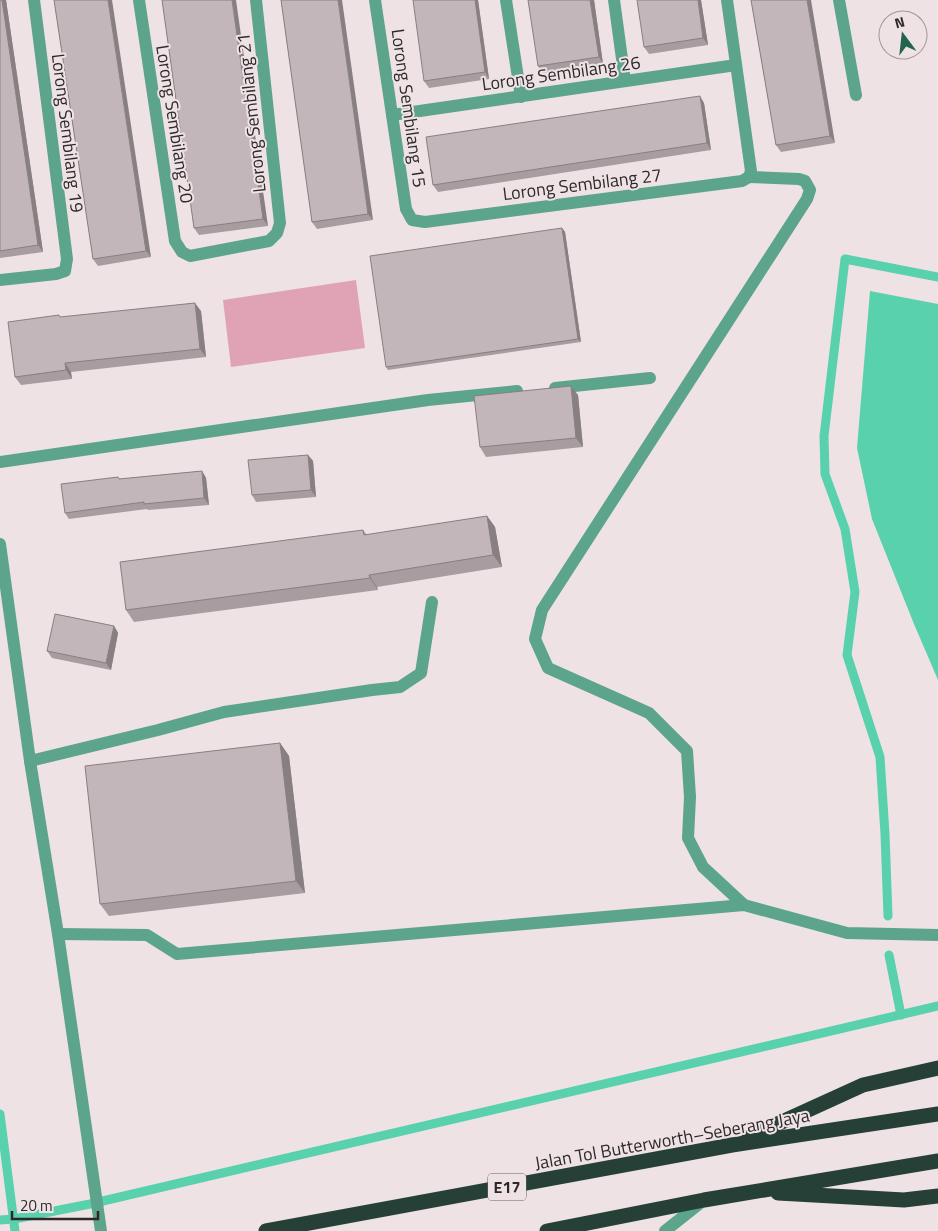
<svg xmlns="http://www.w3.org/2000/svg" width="938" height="1231" viewBox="0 0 938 1231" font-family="'Titillium Web',sans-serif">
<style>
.green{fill:#e0a3b6}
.water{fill:#58d1ac}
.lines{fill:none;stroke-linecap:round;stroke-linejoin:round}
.stream{stroke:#58d1ac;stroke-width:9}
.service{stroke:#5ca48c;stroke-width:12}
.minor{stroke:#5ca48c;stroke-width:12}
.tertiary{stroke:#5ca48c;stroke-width:12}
.motorway{stroke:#264037;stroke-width:15}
.wall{fill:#a79da0}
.shaded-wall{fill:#887f82}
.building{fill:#c2b6ba;stroke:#887f82}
.labels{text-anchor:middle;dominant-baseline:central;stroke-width:4;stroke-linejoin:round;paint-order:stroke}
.shield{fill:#eee2e5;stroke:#676062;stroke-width:1}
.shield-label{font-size:16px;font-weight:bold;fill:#2d292a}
.street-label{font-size:18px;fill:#2d292a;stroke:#eee2e5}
</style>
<rect width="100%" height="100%" fill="#eee2e5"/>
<path class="green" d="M356 280 365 348 231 367 223 300Z"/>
<path class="water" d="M870 291 938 304V680L914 624 872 519 857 448Z"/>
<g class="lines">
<g class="stream">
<path d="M888 916 885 834 880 757 847 655 855 592 845 529 825 474 824 436 845 259 938 277"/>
<path d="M889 955 901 1015"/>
<path d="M0 1114 15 1231"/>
<path d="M0 1220 14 1219 90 1204 938 1006"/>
</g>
<g class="service">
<path d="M555 388 650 378"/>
<path d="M0 462 428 400 517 391"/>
<path d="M0 544 30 761 58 934 101 1231"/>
<path d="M30 761 158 730 224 712 372 690 400 687 421 673 432 602"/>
<path d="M744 905 703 867 688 838 690 797 687 751 649 713 548 668 535 639 542 610 807 199 810 190 805 181 799 179 749 177"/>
<path d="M58 934 147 935 177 954 744 905 847 933 938 935"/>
</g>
<g class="minor">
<path d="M139 0 175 241 182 252 190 256 269 241 277 233 280 223 256 0"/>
<path d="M375 0 406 209 412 220 425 222 742 181 749 177 751 171 727 0"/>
<path d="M506 0 521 97"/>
<path d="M614 0 625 81"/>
<path d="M839 0 856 95"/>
<path d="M392 115 736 65"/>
<path d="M0 280 56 274 65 271 67 259 34 0"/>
</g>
<path class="tertiary" d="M665 1231 704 1200"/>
<g class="motorway">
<path d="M749 1137 863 1085 938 1068"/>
<path d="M778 1193 904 1200 938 1196"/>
<path d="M266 1231 732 1145 938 1114"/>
<path d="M547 1231 704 1200 938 1161"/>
</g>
</g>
<g class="wall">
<path d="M0 0H6L43 252 0 258Z"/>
<path d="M54 0 151 257 98 266 93 259Z"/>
<path d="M162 0 268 226 199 235 194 228Z"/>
<path d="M281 0 373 220 317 229 312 222Z"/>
<path d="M478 0 489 79 429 88 424 81Z"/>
<path d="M594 0 603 64 543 73 538 66Z"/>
<path d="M701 0 708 45 649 54 644 47Z"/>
<path d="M751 0 835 143 781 152 776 145Z"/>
<path d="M704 103 711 150 438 192 433 185Z"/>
<path d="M562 228 565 232 581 342 388 370 386 367Z"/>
<path d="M201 311 206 357 71 372 72 379 21 385 15 377 61 317Z"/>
<path d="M578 395 583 447 486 457 480 447Z"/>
<path d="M308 455 313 461 316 497 256 502 252 495Z"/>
<path d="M202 471 206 478 209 505 148 510 147 509 69 519 65 513 119 479Z"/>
<path d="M487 516 495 527 502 567 377 587 378 590 134 622 126 610 363 530 367 535Z"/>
<path d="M114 626 118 633 111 670 52 658 47 651Z"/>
<path d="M280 743 289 756 305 893 109 916 100 904Z"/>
</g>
<g class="shaded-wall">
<path d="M2 0H6L43 252 38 245Z"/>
<path d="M108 0H112L151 257 146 251Z"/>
<path d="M232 0H236L268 226 263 219Z"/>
<path d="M338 0H342L373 220 368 214Z"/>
<path d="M475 0H478L489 79 485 72Z"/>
<path d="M590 0H594L603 64 599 57Z"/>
<path d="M698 0H701L708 45 703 38Z"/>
<path d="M807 0H811L835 143 830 136Z"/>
<path d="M700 96 704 103 711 150 707 143Z"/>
<path d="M562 228 565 232 581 342 578 339Z"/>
<path d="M195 303 201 311 206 357 200 349Z"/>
<path d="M65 363 71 372 72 379 66 370Z"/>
<path d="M571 386 578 395 583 447 576 438Z"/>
<path d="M308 455 313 461 316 497 311 490Z"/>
<path d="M202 471 206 478 209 505 204 498Z"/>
<path d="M487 516 495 527 502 567 493 555Z"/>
<path d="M369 575 377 587 378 590 370 578Z"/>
<path d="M114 626 118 633 111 670 106 663Z"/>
<path d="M280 743 289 756 305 893 296 881Z"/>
</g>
<g class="building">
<path d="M0 0H2L38 245 0 251Z"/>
<path d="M54 0H108L146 251 93 259Z"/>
<path d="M162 0H232L263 219 194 228Z"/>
<path d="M281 0H338L368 214 312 222Z"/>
<path d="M413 0H475L485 72 424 81Z"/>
<path d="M528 0H590L599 57 538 66Z"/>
<path d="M637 0H698L703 38 644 47Z"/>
<path d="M751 0H807L830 136 776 145Z"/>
<path d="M700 96 707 143 433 185 426 137Z"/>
<path d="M562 228 578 339 386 367 370 256Z"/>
<path d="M195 303 200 349 65 363 66 370 15 377 8 322 59 315 60 317Z"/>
<path d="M571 386 576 438 480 447 474 396Z"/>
<path d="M308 455 311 490 252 495 248 460Z"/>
<path d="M202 471 204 498 144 504V502L65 513 61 484 118 477 119 479Z"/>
<path d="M487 516 493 555 369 575 370 578 126 610 120 562 363 530 364 535Z"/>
<path d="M55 614 114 626 106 663 47 651Z"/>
<path d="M280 743 296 881 100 904 85 766Z"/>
</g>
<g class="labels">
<rect class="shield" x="488" y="1173.5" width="38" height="27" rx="4"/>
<g class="shield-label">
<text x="507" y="1187">E17</text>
</g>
<g class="street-label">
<text transform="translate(561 73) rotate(-8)">Lorong Sembilang 26</text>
<text transform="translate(409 108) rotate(82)">Lorong Sembilang 15</text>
<text transform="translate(251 113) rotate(-96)">Lorong Sembilang 21</text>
<text transform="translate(175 124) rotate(81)">Lorong Sembilang 20</text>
<text transform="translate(68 133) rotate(83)">Lorong Sembilang 19</text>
<text transform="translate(582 184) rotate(-7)">Lorong Sembilang 27</text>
<text transform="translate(672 1139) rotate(-10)">Jalan Tol Butterworth–Seberang Jaya</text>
</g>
</g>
<g transform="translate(903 35) rotate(345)"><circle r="24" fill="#eee2e5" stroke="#a1989a"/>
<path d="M0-4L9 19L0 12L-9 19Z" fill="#246350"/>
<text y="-8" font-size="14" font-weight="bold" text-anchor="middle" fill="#2d292a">N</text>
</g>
<path d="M12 1211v8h86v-8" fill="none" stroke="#2d292a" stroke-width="2.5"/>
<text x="20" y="1211" font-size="15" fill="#2d292a" stroke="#eee2e5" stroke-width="4" paint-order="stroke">20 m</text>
</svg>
